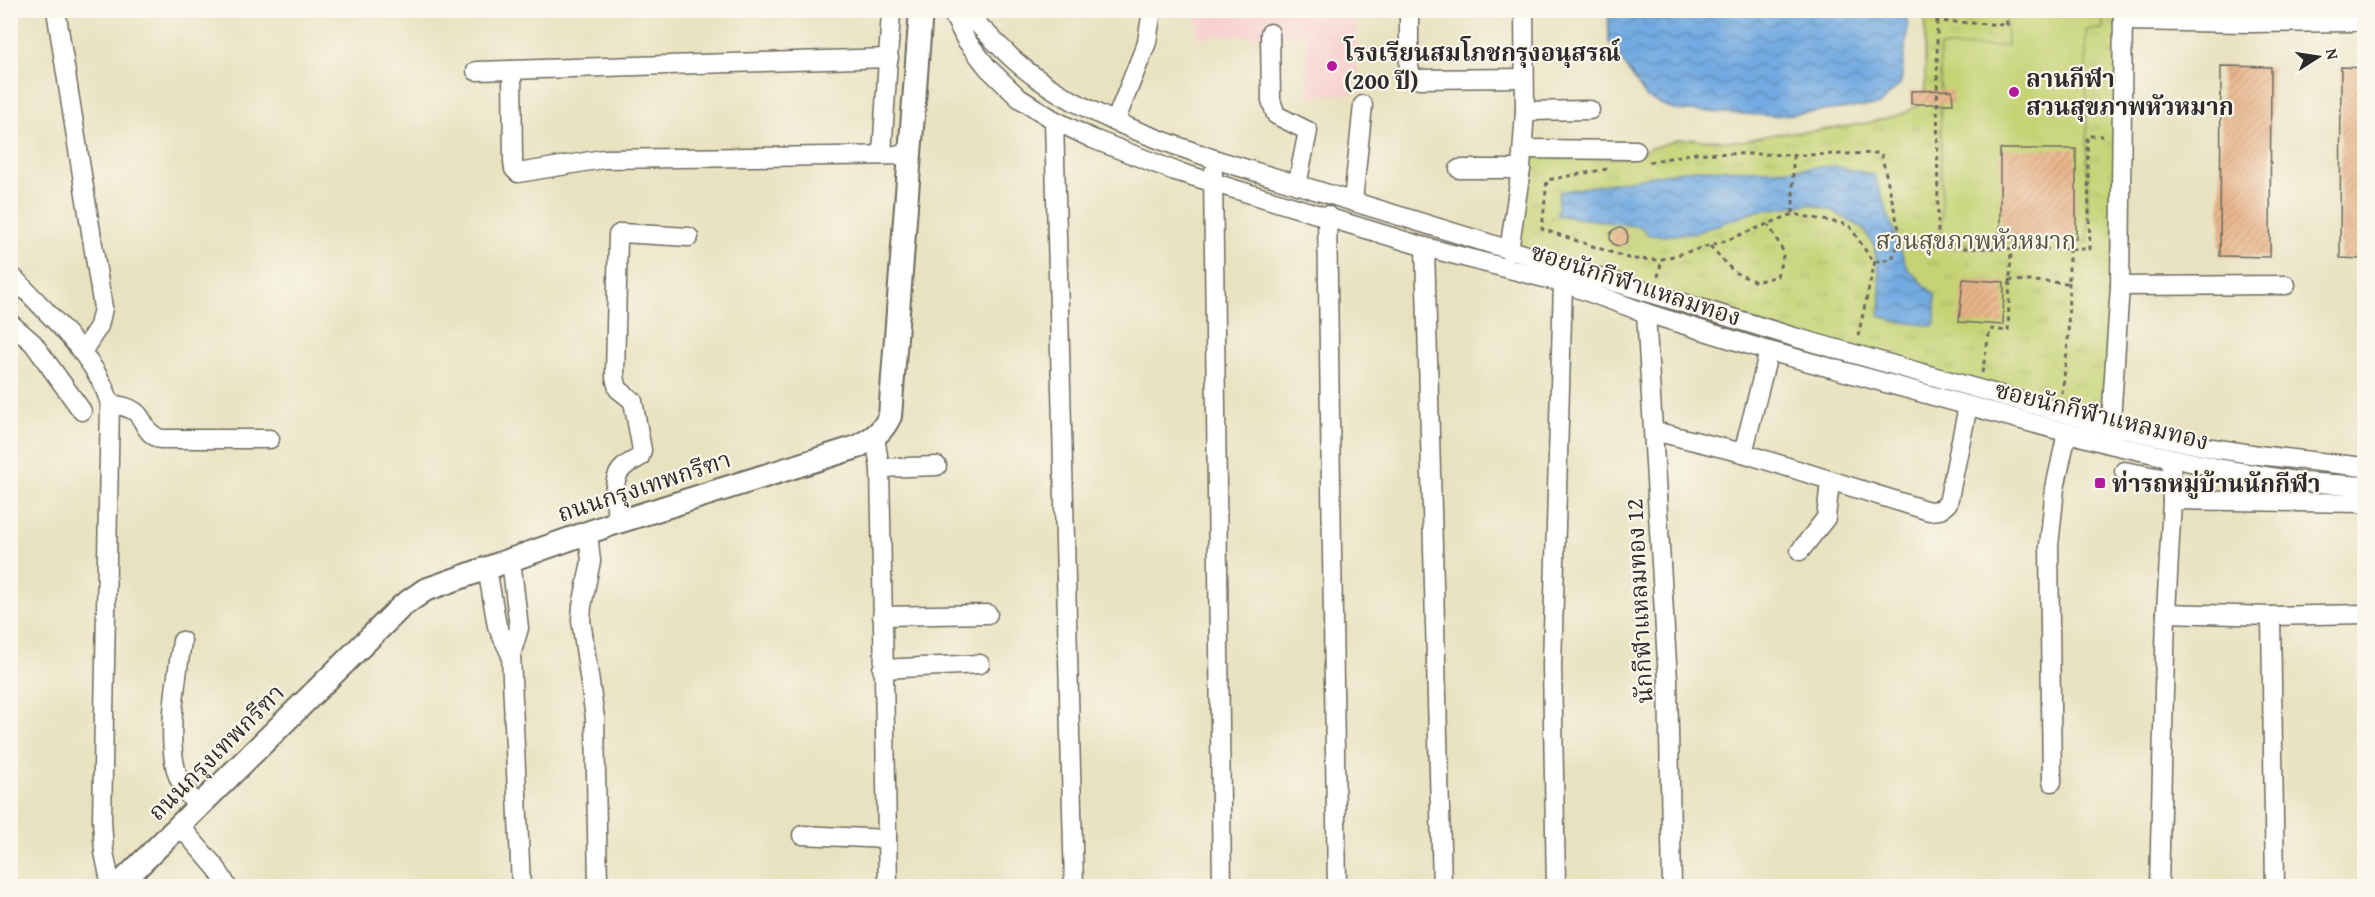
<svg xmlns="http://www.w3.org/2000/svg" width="2375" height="897" viewBox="0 0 2375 897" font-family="'Gentium Book Plus','Noto Serif Thai',serif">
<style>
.built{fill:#f7d0ce}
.grass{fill:url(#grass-tufts);stroke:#787f50;stroke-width:1.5}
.garden{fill:#c5d375;stroke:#787f50;stroke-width:1.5}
.water{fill:url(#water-waves);stroke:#4e6a86;stroke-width:1.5}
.building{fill:url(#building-hatch)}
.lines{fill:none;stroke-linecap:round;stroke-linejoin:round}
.minor-casing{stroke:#6d6b5f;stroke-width:21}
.major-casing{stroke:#6d6b5f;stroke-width:26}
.path{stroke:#6d6b5f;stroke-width:3;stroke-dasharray:4.5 4.5;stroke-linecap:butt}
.minor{stroke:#fff;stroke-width:18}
.major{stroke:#fff;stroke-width:22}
.poi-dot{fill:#b5179e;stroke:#fbf7ec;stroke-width:2}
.labels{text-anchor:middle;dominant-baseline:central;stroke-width:4.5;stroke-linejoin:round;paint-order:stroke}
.poi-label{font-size:24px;font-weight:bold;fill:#2b2b2b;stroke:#fbf7ec;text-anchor:start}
.park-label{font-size:24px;fill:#52553e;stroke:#fbf7ec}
.street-label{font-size:24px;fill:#2b2b2b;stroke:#fbf7ec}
</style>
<defs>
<pattern id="grass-tufts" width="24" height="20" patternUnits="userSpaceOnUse" patternTransform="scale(1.5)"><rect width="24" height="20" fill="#c5d375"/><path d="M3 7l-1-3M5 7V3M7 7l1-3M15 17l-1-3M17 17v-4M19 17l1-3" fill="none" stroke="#a9b565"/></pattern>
<pattern id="water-waves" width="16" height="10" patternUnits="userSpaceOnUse" patternTransform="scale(1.5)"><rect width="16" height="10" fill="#72aae1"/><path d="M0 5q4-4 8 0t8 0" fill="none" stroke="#5e8bb7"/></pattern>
<pattern id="building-hatch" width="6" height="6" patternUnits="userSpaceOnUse" patternTransform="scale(1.5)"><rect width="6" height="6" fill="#e8b489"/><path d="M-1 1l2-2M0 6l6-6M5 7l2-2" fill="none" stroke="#c79b76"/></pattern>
</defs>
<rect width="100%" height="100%" fill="#fbf7ec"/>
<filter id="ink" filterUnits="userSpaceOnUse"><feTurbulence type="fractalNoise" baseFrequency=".0167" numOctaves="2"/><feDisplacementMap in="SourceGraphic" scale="12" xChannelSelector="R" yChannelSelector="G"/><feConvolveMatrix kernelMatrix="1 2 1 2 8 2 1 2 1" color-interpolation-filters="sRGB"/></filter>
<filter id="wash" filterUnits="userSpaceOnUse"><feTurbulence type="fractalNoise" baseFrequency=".008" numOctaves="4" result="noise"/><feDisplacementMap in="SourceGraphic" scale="24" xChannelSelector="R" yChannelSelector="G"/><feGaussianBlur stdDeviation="1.35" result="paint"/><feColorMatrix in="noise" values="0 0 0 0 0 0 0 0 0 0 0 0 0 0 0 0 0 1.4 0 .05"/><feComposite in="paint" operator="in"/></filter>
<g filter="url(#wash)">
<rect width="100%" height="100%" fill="#e8e2c0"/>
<path class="built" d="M1196 11H1356L1358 94 1308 96 1306 35 1197 37Z"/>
<path class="grass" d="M1925 11H2122L2110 426 1509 251 1523 224 1530 155 1581 159 1632 157 1648 149 1680 139 1742 141 1779 133 1814 131 1867 123 1905 113 1925 100Z"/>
<path class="garden" d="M2006 11H2103V29L2086 30 2088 242 1942 243 1940 47 2007 46Z"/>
<g class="water">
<path d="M1608 11H1905L1908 26 1901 83 1879 105 1774 116 1674 110 1647 98 1609 42Z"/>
<path d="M1833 166 1874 175 1907 268 1935 295V326L1895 321 1879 315 1881 302 1879 274 1874 246 1863 228 1833 211 1810 204 1757 211 1697 232 1665 236 1649 235 1641 227 1557 215 1559 192 1694 169 1776 170Z"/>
</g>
<g id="blocks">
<g class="building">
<path d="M2221 66 2271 67 2270 257 2220 256Z"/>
<path d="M2341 67 2364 68V259L2340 258Z"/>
<path d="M1952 90 1953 104H1911V91Z"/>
<rect x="2000" y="149" width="76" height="90"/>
<circle cx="1619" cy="237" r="9"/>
<path d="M1963 279 2004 282 2003 325 1959 322Z"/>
</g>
</g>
</g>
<g filter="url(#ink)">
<use href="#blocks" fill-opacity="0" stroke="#6d6b5f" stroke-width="1.5"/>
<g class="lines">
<g class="minor-casing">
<g id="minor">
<path d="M56 10 103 308 99 326 82 352"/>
<path d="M951 10 966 40 988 68 1019 98 1054 120 1093 139 1175 171 1425 247 1563 283 1646 313 1769 351 2109 444 2222 469 2302 482 2364 486"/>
<path d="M963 10C988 33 1010 60 1038 79 1088 115 1156 139 1214 159L1794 337 2110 426 2212 448 2258 455 2364 467"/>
<path d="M1409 10V67L1411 75 1416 79 1524 78"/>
<path d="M2123 21 2249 23 2354 22 2364 16"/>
<path d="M1270 33 1271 100 1276 115 1308 131 1297 185"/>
<path d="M512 70 513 162 514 169 518 173 603 159 909 155"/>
<path d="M476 71 889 58"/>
<path d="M1525 111 1590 110"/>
<path d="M1054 120 1074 886"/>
<path d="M1115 122 1147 42 1152 10"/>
<path d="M1523 149 1636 150"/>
<path d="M882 154 891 12"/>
<path d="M1459 169H1521"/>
<path d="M1213 173 1222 886"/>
<path d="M1353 201 1363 105"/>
<path d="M1327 215 1337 886"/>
<path d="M1425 247 1442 886"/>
<path d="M1509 251 1521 169 1525 111 1524 10"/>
<path d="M10 274C43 309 98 358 110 404L102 820 104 852 111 886"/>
<path d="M2120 286 2286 285"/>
<path d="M1646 313 1668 680 1672 886"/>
<path d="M10 323 33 343 82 411"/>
<path d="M110 404C153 409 134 427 160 439H270"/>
<path d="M1654 431 1743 453 1929 511 1940 510 1948 503 1968 406"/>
<path d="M2110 436 2120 286 2123 10"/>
<path d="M875 437 880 468 888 886"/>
<path d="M1743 453 1769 351"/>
<path d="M880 468 937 466"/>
<path d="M2124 471 2172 480"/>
<path d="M2172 500 2364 503"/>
<path d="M618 522C616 506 609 479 624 467 628 463 635 460 640 457L642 450 633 401 618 389 615 377 618 235 621 233 689 237"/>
<path d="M588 533 591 561 582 606 581 620 595 718 598 886"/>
<path d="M1800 551 1826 518 1830 481"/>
<path d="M511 560 519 628 511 655 521 886"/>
<path d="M487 568 497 626 511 655"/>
<path d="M2166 613 2271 616 2364 614"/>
<path d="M882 616 988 614"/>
<path d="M2271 616 2275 886"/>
<path d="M182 641C177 677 165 741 178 776 182 787 191 798 198 808"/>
<path d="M882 669 980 664"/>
<path d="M2052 782 2049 546 2055 488 2067 433"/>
<path d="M180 826 217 869 227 886"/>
<path d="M802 835 887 839"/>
<path d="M1556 886 1552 665 1563 283"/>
<path d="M2159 886 2166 613 2172 500 2171 459"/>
</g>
</g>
<g class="major-casing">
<path id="major" d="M118 886 402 606 425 590 618 522 857 447C873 438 882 433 890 416L921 10"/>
</g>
<g class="path">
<path d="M1937 10V21L2007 25 2006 10"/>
<path d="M1937 21 1938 248 2090 249 2087 136H2103"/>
<path d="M1793 155V213"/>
<path d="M1649 162 1695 153 1804 155 1881 153 1901 238 1938 248"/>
<path d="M1607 169 1547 180 1542 229 1631 259 1659 260 1722 242 1793 214 1849 225 1873 262 1892 259 1901 238 1938 248"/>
<path d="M1710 246 1734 272 1756 282 1777 276 1784 253 1769 225"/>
<path d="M1658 277 1662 259"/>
<path d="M2009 280 2069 283V249"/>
<path d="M1858 336 1875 261"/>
<path d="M1982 373 1990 329 2008 331 2011 249"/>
<path d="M2062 394 2068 342 2069 282"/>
</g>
<use href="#minor" class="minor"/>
<use href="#major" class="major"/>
</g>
</g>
<g class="poi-dot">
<circle cx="1332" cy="66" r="6"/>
<circle cx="2014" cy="92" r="6"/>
<rect x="2094" y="477" width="12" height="12" rx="3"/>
</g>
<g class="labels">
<g class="poi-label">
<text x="1344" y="52">โรงเรียนสมโภชกรุงอนุสรณ์<tspan x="1344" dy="28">(200 ปี)</tspan></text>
<text x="2026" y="78">ลานกีฬา<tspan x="2026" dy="28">สวนสุขภาพหัวหมาก</tspan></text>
<text x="2112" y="483">ท่ารถหมู่บ้านนักกีฬา</text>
</g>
<g class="park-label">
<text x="1976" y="240">สวนสุขภาพหัวหมาก</text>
</g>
<g class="street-label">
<text transform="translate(1636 284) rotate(18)">ซอยนักกีฬาแหลมทอง</text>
<text transform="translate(2102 415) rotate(14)">ซอยนักกีฬาแหลมทอง</text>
<text transform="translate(644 486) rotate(-18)">ถนนกรุงเทพกรีฑา</text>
<text transform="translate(1639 601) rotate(-93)">นักกีฬาแหลมทอง 12</text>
<text transform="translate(216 752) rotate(-45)">ถนนกรุงเทพกรีฑา</text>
</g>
</g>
<rect width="2375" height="897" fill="none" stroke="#fbf7ec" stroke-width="36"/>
<g transform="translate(2318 57) rotate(78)" stroke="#fbf7ec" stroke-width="4.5" paint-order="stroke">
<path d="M0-4.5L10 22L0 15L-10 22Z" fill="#2b2b2b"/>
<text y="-9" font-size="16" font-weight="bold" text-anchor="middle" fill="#2b2b2b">N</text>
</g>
</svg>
